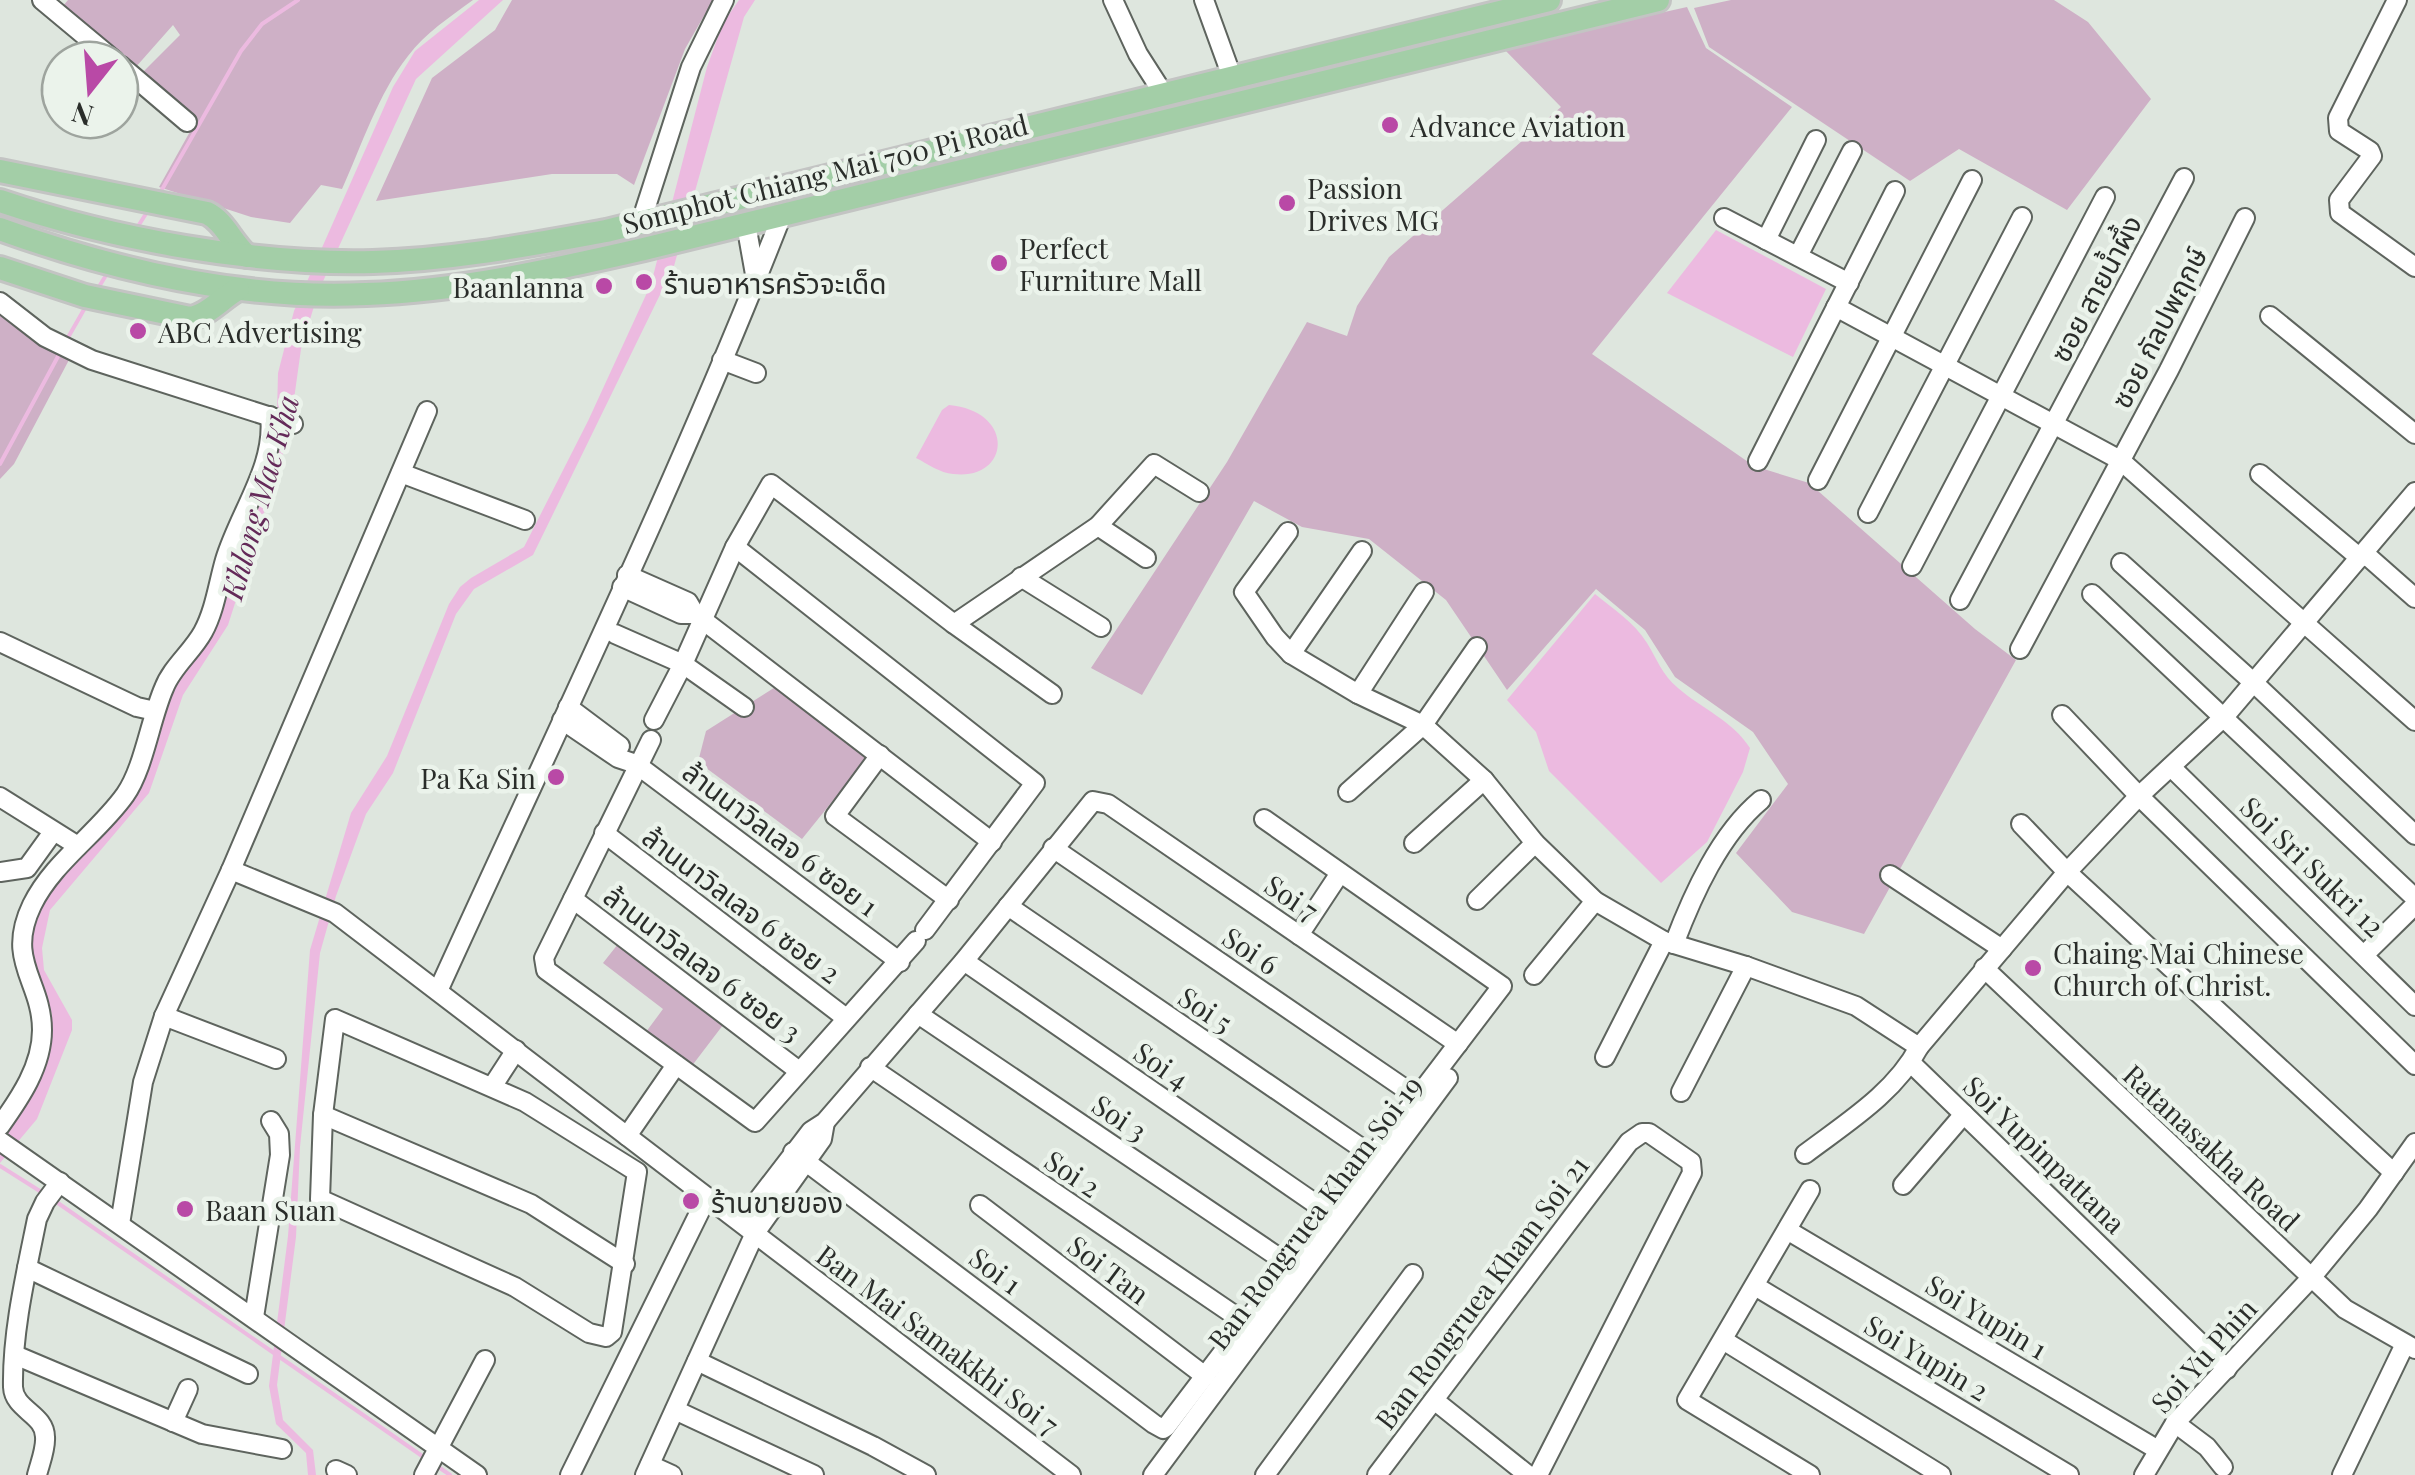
<svg xmlns="http://www.w3.org/2000/svg" width="2415" height="1475" viewBox="0 0 2415 1475" font-family="'Playfair Display','Noto Sans Thai',serif">
<style>
.green{fill:#ceb0c6}
.water{fill:#ecbae0}
.lines{fill:none;stroke-linecap:round;stroke-linejoin:round}
.stream{stroke:#ecbae0;stroke-width:4}
.minor-casing{stroke:#5e645e;stroke-width:22}
.major-casing{stroke:#c3c4c3;stroke-width:28}
.minor{stroke:#fff;stroke-width:18}
.major{stroke:#a3cea7;stroke-width:22}
.poi-dot{fill:#b949a6;stroke:#ebf3eb;stroke-width:4}
.labels{text-anchor:middle;dominant-baseline:central;stroke-width:9;stroke-linejoin:round;paint-order:stroke}
.poi-label{font-size:28px;fill:#2a2d2a;stroke:#ebf3eb;text-anchor:start}
.street-label{font-size:28px;fill:#2a2d2a;stroke:#ebf3eb}
.water-label{font-size:30px;font-style:italic;fill:#642a59;stroke:#ebf3eb}
</style>
<rect width="100%" height="100%" fill="#dee6de"/>
<g class="green">
<path d="M68 0H473C450 17 425 33 408 56 378 94 362 145 342 189L321 185 290 223 251 217 159 187 192 128 142 73 180 35 173 25 135 68 63 6Z"/>
<path d="M512 0H713L685 49 634 185 617 174H552L376 201 432 78 495 30Z"/>
<path d="M1731 0H2054L2088 22 2151 99 2067 210 1959 149 1910 181 1709 47 1694 8Z"/>
<path d="M1687 7 1706 48 1792 107 1592 354 1754 466 1809 483 1975 629 2016 660 1864 934 1792 912 1736 853 1788 784 1753 732 1675 677 1645 630 1596 589 1507 690 1446 600 1369 539 1302 527 1254 501 1142 695 1091 668 1227 462 1307 322 1347 336 1357 306 1389 257 1561 107 1503 48Z"/>
<path d="M0 312 70 358 14 464 0 479Z"/>
<path d="M777 686 868 757 802 839 698 762 706 731Z"/>
<path d="M618 944 723 1025 691 1067 646 1032 663 1009 603 963Z"/>
</g>
<g class="water">
<path d="M479 0H503L416 79 319 290 301 349 289 435 228 625 183 695 149 793 50 910 42 948 44 970 72 1020V1030L37 1119 0 1163V1145L29 1092 49 1038 52 1014 34 977 24 946 37 900 127 797 170 680 203 643 277 413 278 373 294 311 393 87 415 51Z"/>
<path d="M739 0H755L744 17 674 266 533 555 474 589 456 614 393 773 366 814 336 896 320 953 300 1147 296 1237 277 1385 283 1420 313 1450 316 1475H308L306 1453 276 1424 269 1386 288 1236 310 950 351 813 387 756 449 604 460 587 471 578 524 547 588 421 651 284 707 67 723 23Z"/>
<path d="M1716 230 1826 289 1793 357 1667 293Z"/>
<path d="M949 405C1016 411 1011 481 953 474 940 473 928 464 916 458L942 410Z"/>
<path d="M1595 594C1613 609 1634 622 1647 643 1657 659 1662 675 1678 688 1702 709 1732 720 1750 748L1743 772 1707 842 1661 883 1549 771 1536 732 1507 700Z"/>
</g>
<g class="lines">
<g class="stream">
<path d="M160 193 241 51 262 24 298 0"/>
<path d="M135 231 149 209"/>
<path d="M97 290 108 272"/>
<path d="M66 341 86 306"/>
<path d="M0 464 62 349"/>
<path d="M0 1166 43 1193"/>
<path d="M55 1201 425 1458"/>
<path d="M437 1466 450 1475"/>
</g>
<g class="minor-casing">
<g id="minor">
<path d="M42 0 114 60"/>
<path d="M1113 0 1138 54 1163 93"/>
<path d="M1204 0 1232 77"/>
<path d="M2397 0 2338 118 2339 131 2370 151 2372 156 2339 200 2340 213 2415 267"/>
<path d="M120 65 187 122"/>
<path d="M1724 218 1849 283"/>
<path d="M641 222 691 67 724 0"/>
<path d="M746 224 756 280"/>
<path d="M1766 240 1816 140"/>
<path d="M1798 256 1852 151"/>
<path d="M0 302 45 337 92 360 293 424"/>
<path d="M1836 307 2120 460 2415 721"/>
<path d="M2270 316 2415 434"/>
<path d="M722 360 756 373"/>
<path d="M1758 461 1895 191"/>
<path d="M401 473 525 520"/>
<path d="M2260 474 2360 558"/>
<path d="M1818 480 1972 180"/>
<path d="M1868 513 2022 217"/>
<path d="M1098 526 1146 558"/>
<path d="M1288 532 1244 592 1275 637 1291 654 1358 694 1423 725 1484 780 1535 843 1595 901 1664 941 1746 966 1856 1006 1919 1047"/>
<path d="M735 547 1035 783 925 930"/>
<path d="M2364 553 2415 598"/>
<path d="M2121 563 2254 683 2415 835"/>
<path d="M1912 566 2105 197"/>
<path d="M627 575 688 602 695 614 992 842"/>
<path d="M1021 577 1101 627"/>
<path d="M622 587 681 614H695"/>
<path d="M2092 594 2415 898"/>
<path d="M1960 600 2184 178"/>
<path d="M954 624 1098 526 1154 464 1199 492"/>
<path d="M615 634 683 664 744 707"/>
<path d="M0 642 137 707 155 711"/>
<path d="M2020 649 2169 370 2245 218"/>
<path d="M1291 654 1362 551"/>
<path d="M1358 694 1424 592"/>
<path d="M568 707 620 746"/>
<path d="M2062 715 2139 796 2415 1065"/>
<path d="M562 720 618 758 636 764 900 962"/>
<path d="M654 720 683 664 735 547 771 484 954 624 1052 694"/>
<path d="M651 740 544 958 546 970 755 1122 916 941"/>
<path d="M880 755 835 816 949 900"/>
<path d="M2171 767 2415 1006"/>
<path d="M1348 792 1423 725 1477 647"/>
<path d="M0 797 78 846"/>
<path d="M2021 824 2067 872 2394 1173"/>
<path d="M604 833 846 1018"/>
<path d="M1414 843 1484 780"/>
<path d="M1053 848 1417 1097"/>
<path d="M231 870 335 913 1071 1475"/>
<path d="M0 872 27 868 53 832"/>
<path d="M1890 875 2002 949"/>
<path d="M573 899 799 1071"/>
<path d="M1477 900 1535 843"/>
<path d="M1008 906 1373 1156"/>
<path d="M1299 935 1340 873"/>
<path d="M1674 944C1693 894 1720 834 1761 800"/>
<path d="M2365 954 2415 905"/>
<path d="M964 961 1329 1213"/>
<path d="M1984 968 2345 1309 2415 1349"/>
<path d="M1534 975 1595 901"/>
<path d="M438 991C555 734 679 478 782 215"/>
<path d="M918 1014 1290 1265"/>
<path d="M164 1016 276 1059"/>
<path d="M335 1019 525 1102 637 1172 612 1332 606 1337 589 1333 515 1287 320 1199 323 1115Z"/>
<path d="M1605 1057 1664 941"/>
<path d="M1911 1063 2227 1369"/>
<path d="M870 1067 1246 1323"/>
<path d="M492 1087 516 1050"/>
<path d="M1681 1092 1746 966"/>
<path d="M323 1115 531 1204 625 1264"/>
<path d="M0 1126C20 1098 42 1066 42 1030 42 981 5 961 32 905 53 862 97 834 125 795 144 768 150 720 164 688 172 667 192 652 203 632 215 610 218 584 225 560 239 513 276 466 270 416"/>
<path d="M627 1136 676 1065"/>
<path d="M0 1141 477 1475"/>
<path d="M793 1152 1154 1424 1163 1429 1166 1427 1502 986 1264 819"/>
<path d="M1805 1154C1846 1123 1895 1093 1919 1047L2067 872 2139 796 2225 716 2415 492"/>
<path d="M1903 1185 1964 1114"/>
<path d="M1810 1190 1687 1400 1810 1475"/>
<path d="M980 1205 1205 1376"/>
<path d="M741 1222 811 1131 825 1122 964 961 1093 801 1108 804 1458 1044"/>
<path d="M120 1224 143 1082 164 1016 231 870 427 411"/>
<path d="M1787 1230 2158 1450"/>
<path d="M27 1268 248 1374"/>
<path d="M1755 1286 2069 1475"/>
<path d="M254 1317 280 1155 279 1134 271 1121"/>
<path d="M1723 1340 1941 1475"/>
<path d="M15 1355 202 1434 282 1449"/>
<path d="M697 1361 873 1446 926 1475"/>
<path d="M1434 1400 1528 1475"/>
<path d="M675 1410 814 1475"/>
<path d="M173 1422 188 1389"/>
<path d="M2175 1423 2207 1447 2223 1467"/>
<path d="M650 1465 672 1475"/>
<path d="M336 1470 347 1475"/>
<path d="M37 1475C40 1463 46 1449 45 1437 45 1414 14 1410 13 1387 12 1332 26 1273 37 1219L45 1202 60 1182"/>
<path d="M424 1475 485 1360"/>
<path d="M570 1475 707 1197"/>
<path d="M645 1475 755 1233 822 1139 825 1122"/>
<path d="M1153 1475 1448 1078"/>
<path d="M1265 1475 1413 1274"/>
<path d="M1377 1475 1629 1142 1642 1133H1649L1691 1162 1692 1173 1538 1475"/>
<path d="M2144 1475 2175 1423 2311 1278 2368 1209 2415 1143"/>
<path d="M2342 1475 2405 1344"/>
</g>
</g>
<g class="major-casing">
<g id="major">
<path d="M0 171 207 213C224 221 232 243 247 256"/>
<path d="M0 201C112 239 255 265 373 262 452 260 529 245 606 231L1549 0"/>
<path d="M0 229C116 271 241 300 366 294 460 291 552 270 644 249L1658 0"/>
<path d="M0 268 85 296 190 318C207 316 222 298 238 289"/>
</g>
</g>
<use href="#minor" class="minor"/>
<use href="#major" class="major"/>
</g>
<g class="poi-dot">
<circle cx="1390" cy="125" r="10"/>
<circle cx="1287" cy="203" r="10"/>
<circle cx="999" cy="263" r="10"/>
<circle cx="644" cy="282" r="10"/>
<circle cx="604" cy="286" r="10"/>
<circle cx="138" cy="331" r="10"/>
<circle cx="556" cy="777" r="10"/>
<circle cx="2033" cy="968" r="10"/>
<circle cx="691" cy="1201" r="10"/>
<circle cx="185" cy="1209" r="10"/>
</g>
<g class="labels">
<g class="poi-label">
<text x="1410" y="125">Advance Aviation</text>
<text x="1307" y="187">Passion<tspan x="1307" dy="32">Drives MG</tspan></text>
<text x="1019" y="247">Perfect<tspan x="1019" dy="32">Furniture Mall</tspan></text>
<text x="664" y="282">ร้านอาหารครัวจะเด็ด</text>
<text x="584" y="286" text-anchor="end">Baanlanna</text>
<text x="158" y="331">ABC Advertising</text>
<text x="536" y="777" text-anchor="end">Pa Ka Sin</text>
<text x="2053" y="952">Chaing Mai Chinese<tspan x="2053" dy="32">Church of Christ.</tspan></text>
<text x="711" y="1201">ร้านขายของ</text>
<text x="205" y="1209">Baan Suan</text>
</g>
<g class="street-label">
<text transform="translate(825 173) rotate(-14)">Somphot Chiang Mai 700 Pi Road</text>
<text transform="translate(2095 288) rotate(-62)">ซอย สายน้ำผึ้ง</text>
<text transform="translate(2158 327) rotate(-63)">ซอย กัลปพฤกษ์</text>
<text transform="translate(781 838) rotate(37)">ล้านนาวิลเลจ 6 ซอย 1</text>
<text transform="translate(2313 866) rotate(44)">Soi Sri Sukri 12</text>
<text transform="translate(1292 897) rotate(34)">Soi 7</text>
<text transform="translate(742 904) rotate(37)">ล้านนาวิลเลจ 6 ซอย 2</text>
<text transform="translate(1251 950) rotate(34)">Soi 6</text>
<text transform="translate(703 963) rotate(37)">ล้านนาวิลเลจ 6 ซอย 3</text>
<text transform="translate(1206 1009) rotate(34)">Soi 5</text>
<text transform="translate(1162 1065) rotate(35)">Soi 4</text>
<text transform="translate(1120 1117) rotate(34)">Soi 3</text>
<text transform="translate(2212 1147) rotate(43)">Ratanasakha Road</text>
<text transform="translate(2045 1154) rotate(44)">Soi Yupinpattana</text>
<text transform="translate(1073 1173) rotate(34)">Soi 2</text>
<text transform="translate(1314 1212) rotate(-53)">Ban Rongruea Kham Soi 19</text>
<text transform="translate(1109 1269) rotate(37)">Soi Tan</text>
<text transform="translate(996 1270) rotate(37)">Soi 1</text>
<text transform="translate(1481 1292) rotate(-53)">Ban Rongruea Kham Soi 21</text>
<text transform="translate(1987 1316) rotate(31)">Soi Yupin 1</text>
<text transform="translate(938 1339) rotate(37)">Ban Mai Samakkhi Soi 7</text>
<text transform="translate(2203 1355) rotate(-48)">Soi Yu Phin</text>
<text transform="translate(1927 1357) rotate(31)">Soi Yupin 2</text>
</g>
<g class="water-label">
<text transform="translate(259 497) rotate(-74)">Khlong Mae Kha</text>
</g>
</g>
<g transform="translate(90 90) rotate(197)"><circle r="48" fill="#ebf3eb" stroke="#9ea49e" stroke-width="2.5"/>
<path d="M0-8L18 38L0 25L-18 38Z" fill="#b949a6"/>
<text y="-15" font-size="28" font-weight="bold" text-anchor="middle" fill="#2a2d2a">N</text>
</g>
</svg>
